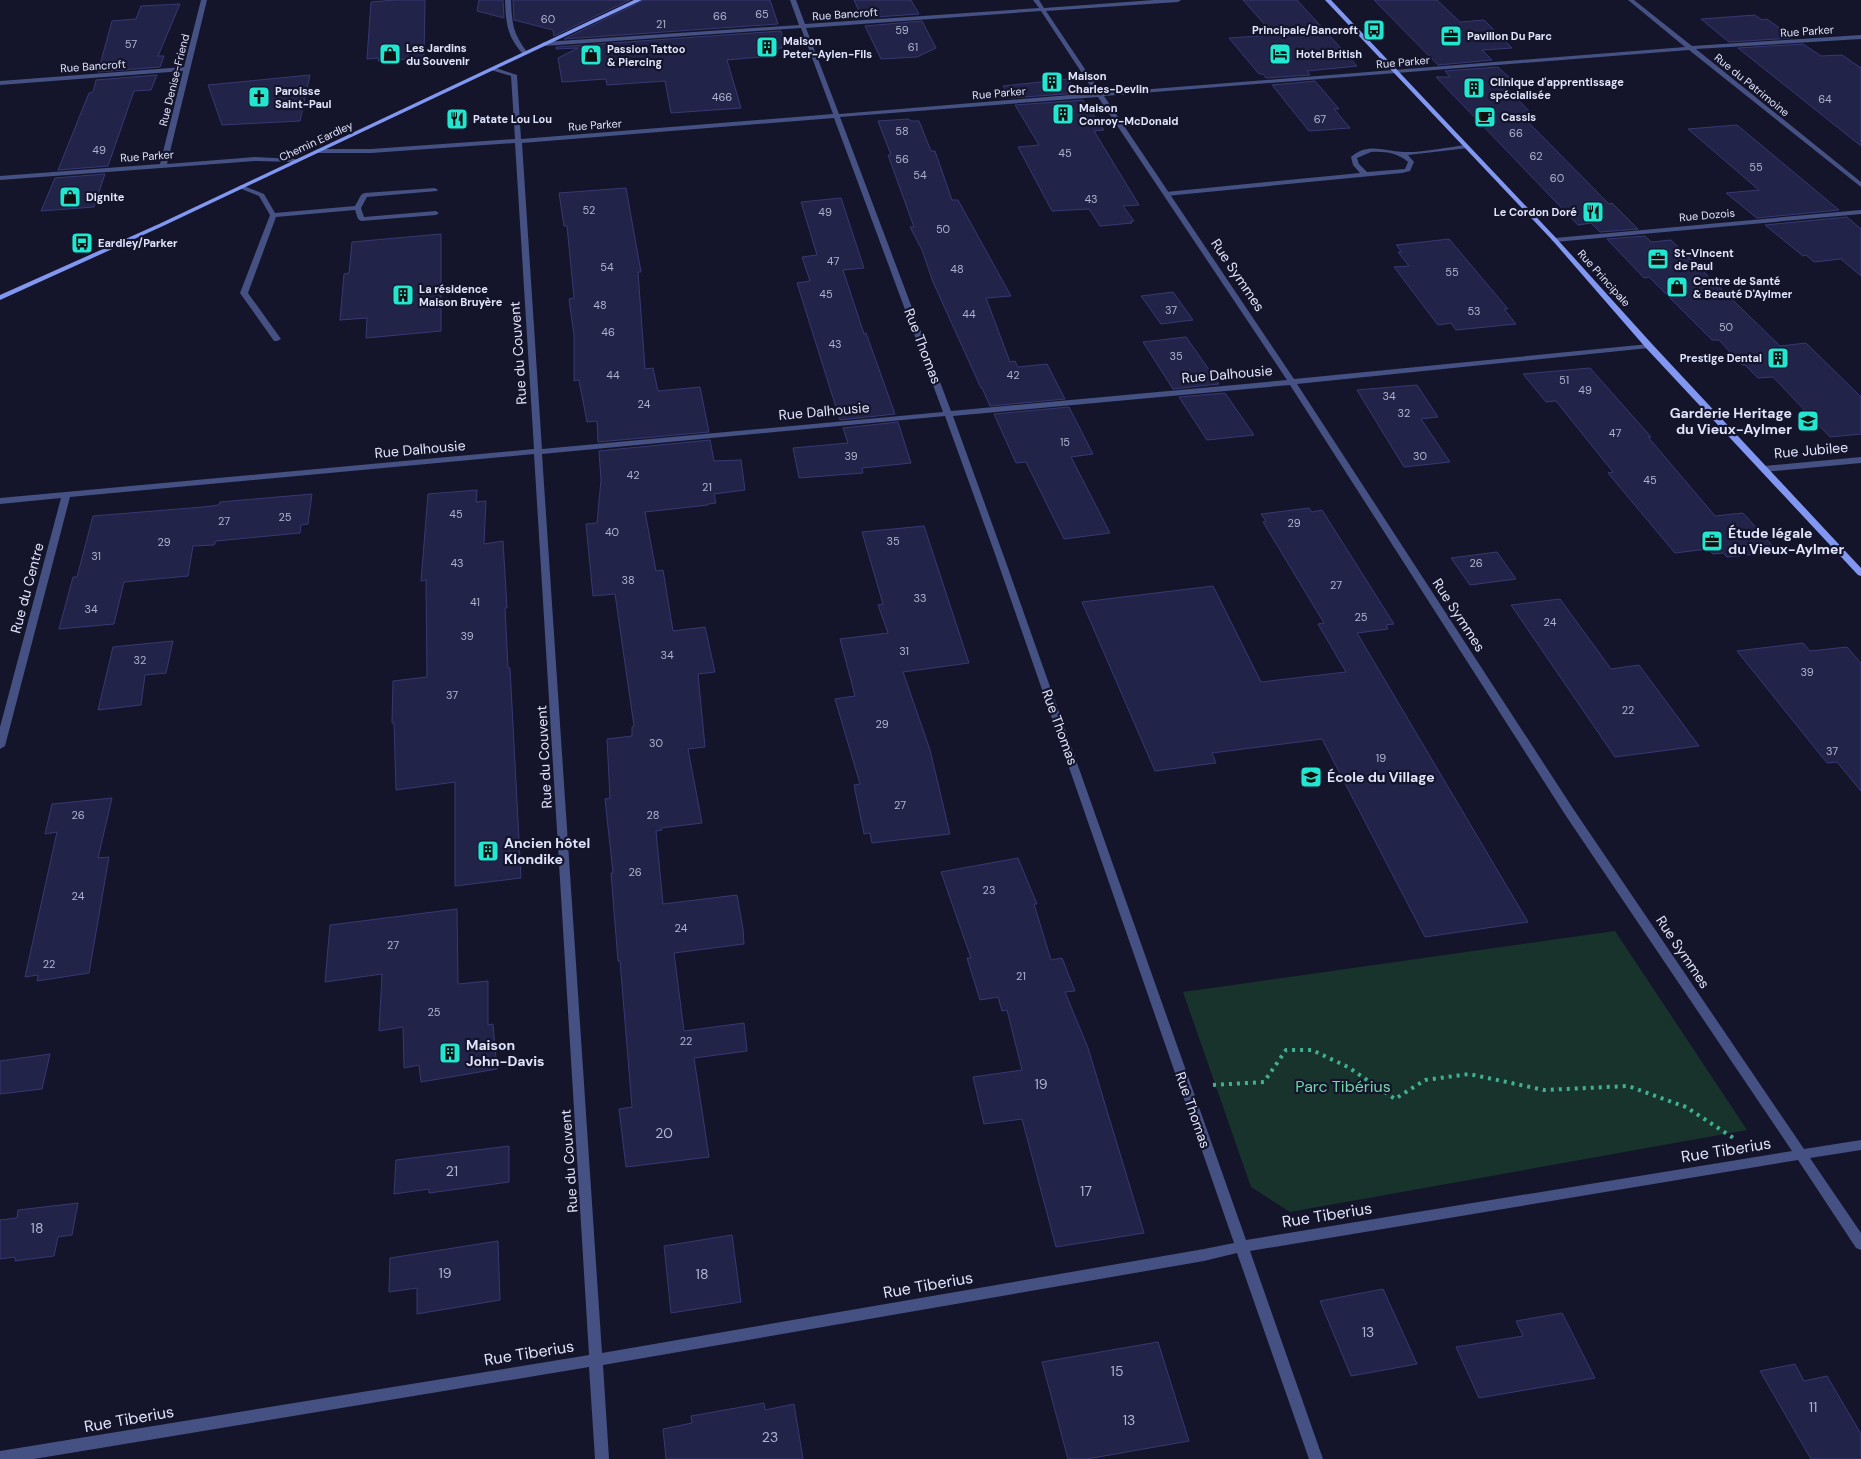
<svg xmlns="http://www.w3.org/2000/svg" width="1861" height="1459" viewBox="0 0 1861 1459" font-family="'DM Sans',sans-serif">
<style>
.green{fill:#18332c}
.building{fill:#222349;stroke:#373872}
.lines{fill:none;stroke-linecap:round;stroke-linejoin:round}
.path{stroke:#3fb192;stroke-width:4;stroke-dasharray:3 5;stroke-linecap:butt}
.lane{fill:#455083;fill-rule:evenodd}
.street{fill:#455083;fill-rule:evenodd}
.secondary{fill:#8297f1;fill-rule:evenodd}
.labels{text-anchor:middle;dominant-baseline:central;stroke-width:4.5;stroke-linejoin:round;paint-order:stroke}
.number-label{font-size:11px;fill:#b0b3cf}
.far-street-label{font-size:11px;fill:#e0e3fc;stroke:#14152a}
.far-poi-label{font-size:11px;font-weight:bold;fill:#e0e3fc;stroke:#14152a;text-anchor:start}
.street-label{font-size:14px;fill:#e0e3fc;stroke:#14152a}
.poi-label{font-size:14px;font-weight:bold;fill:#e0e3fc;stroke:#14152a;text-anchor:start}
.near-number-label{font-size:14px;fill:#b0b3cf}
.near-park-label{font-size:16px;fill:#73d5a8;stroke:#14152a}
.near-street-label{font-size:16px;fill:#e0e3fc;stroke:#14152a}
</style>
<rect width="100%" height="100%" fill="#14152a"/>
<path class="green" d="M1615 931 1747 1130 1290 1212 1251 1187 1183 992Z"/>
<g class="building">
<path d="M395 0H425L424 58 378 61 379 58 367 59 371 2Z"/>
<path d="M479 0H503L504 18 477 11Z"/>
<path d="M513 0H630L554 36 553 30 514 20Z"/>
<path d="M644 0H770L778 24 564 39Z"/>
<path d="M854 0H911L919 14 862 18Z"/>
<path d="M1243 0H1297L1357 66 1307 71 1310 75 1266 78 1263 74H1259L1229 38 1274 35Z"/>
<path d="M1374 0H1437L1460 22 1484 20 1512 48 1482 50 1492 60 1438 65Z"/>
<path d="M180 4 158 56H164L160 67 98 72 112 21 136 19 141 6Z"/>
<path d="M1755 15 1762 20 1767 19 1793 38 1729 42 1701 19Z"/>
<path d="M922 21 936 48 917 57 881 59 865 26Z"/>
<path d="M781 31 785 45H781L782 48 770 49 772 56 727 60 741 108 671 113 665 81 607 85 606 79 562 82 558 58 578 48 556 49V47Z"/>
<path d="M1803 44 1821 56 1842 55 1861 68V146L1738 48Z"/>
<path d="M1498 67 1513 81 1501 82 1532 114H1526L1530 118 1525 119 1609 204 1612 203 1638 229 1600 232 1591 223 1578 225 1436 77H1450L1445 71Z"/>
<path d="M157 75 151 90 134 91 108 166 58 170 89 93 93 92 96 80Z"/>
<path d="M310 75 300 121 222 125 208 85Z"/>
<path d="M1068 79 1078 93 1011 98 1003 86Z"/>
<path d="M1315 81 1339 109H1334L1350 128 1309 131 1272 85Z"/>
<path d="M1083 100 1104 130 1094 131 1139 205 1123 206 1134 221 1130 222 1132 223 1100 226 1089 209 1052 211 1018 147 1039 145 1015 105Z"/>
<path d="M909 119 911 121H919L931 151H935L952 200H958L1011 296 986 298 1010 362 1015 361 1018 367 1047 364 1065 399 990 406 982 388H981L933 282 922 250 910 227H914L888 155H891L878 121Z"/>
<path d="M1737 125 1839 210 1757 218 1726 193 1759 190 1688 129Z"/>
<path d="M105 174 94 207 41 211 55 178Z"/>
<path d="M626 188 641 272H638L645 369 653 368 658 391 700 387 709 432 598 442 597 421 587 422 579 380 574 381V335L569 299 574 298 567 226H564L559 193Z"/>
<path d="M841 198 864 268 843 270 864 334 866 333 895 414 840 420 797 283 810 281 802 257 817 255 801 202Z"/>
<path d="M1847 217 1861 229V276L1841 259 1814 262 1806 255 1803 256 1765 225Z"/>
<path d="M441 234V331L366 338 367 318 340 320 344 274 349 273 352 242Z"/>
<path d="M1645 236 1651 242 1671 240 1780 346 1806 343 1861 397V434L1830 437 1773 377 1758 378 1745 365H1742L1719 340H1712L1649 277 1644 278 1607 239Z"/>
<path d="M1449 239 1508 309H1504L1516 324 1456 330 1451 323 1438 325 1394 267 1409 266 1398 252H1402L1396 245Z"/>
<path d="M1173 292 1193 320 1161 324 1141 296Z"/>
<path d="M1186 337 1219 384 1173 389 1143 342Z"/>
<path d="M1590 368 1651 437H1648L1715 516 1743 513 1778 552 1727 557 1723 553 1713 554 1708 549 1675 553 1608 473 1613 472 1556 401 1546 402 1523 374Z"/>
<path d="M1417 385 1438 417 1421 419 1450 462 1404 467 1357 390Z"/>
<path d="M1225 393 1254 435 1207 440 1179 397Z"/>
<path d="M1069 407 1093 454 1071 457 1110 533 1064 539 1026 462 1016 463 994 414Z"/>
<path d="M898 422 911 463 862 468 863 473 799 478 793 448 848 443 843 428Z"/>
<path d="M710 440 714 461 741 460 745 490 714 494 716 503 708 504V505L645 512 656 571 663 570 673 631 705 627 715 672 698 674 705 747 688 749 702 823 661 828 662 830 656 831 663 904 737 895 743 929 744 944 674 953 684 1031 744 1023 747 1051 694 1058 709 1157 626 1167 619 1109 632 1107 620 961H618L611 873H613L605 799 610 798 607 739 632 736V727L634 726 615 594 593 596 586 524 597 523 601 480 599 451Z"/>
<path d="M477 490 476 502 486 501 484 544 503 541 507 608H505L508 668H510L521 878 455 886V782L396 790 394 723H392L393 681 427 677 426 580 421 581 428 494Z"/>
<path d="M312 494 308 524 301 525 300 533 216 541 214 545 193 546 188 576 124 582 114 624 59 629 73 577H77L93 516 203 507 219 505 220 502Z"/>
<path d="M1309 508 1312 512 1322 510 1394 624 1386 625 1388 629 1357 633 1528 922 1425 937 1322 739 1212 753 1216 763 1155 771 1082 602 1213 586 1261 682 1346 672 1318 624 1324 623 1263 522 1266 521 1261 514Z"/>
<path d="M924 526 969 663 903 672 930 750 950 834 872 843 870 833 864 834 854 785 860 784 835 699 855 696 840 639 888 633 878 605 883 604 862 532Z"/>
<path d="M1497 552 1516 579 1470 585 1451 558Z"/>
<path d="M1560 599 1611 669 1639 665 1699 746 1615 757 1511 605Z"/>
<path d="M173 641 166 673 145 675 141 705 98 710 113 647Z"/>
<path d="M1803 643 1810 651 1847 647 1861 663V791L1837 762 1827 763 1737 651Z"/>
<path d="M112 798 98 858 109 857 89 973 37 981 38 975 25 977 57 832 45 834 52 804Z"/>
<path d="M1018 858 1037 904H1034L1051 960 1062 958 1075 991 1065 992 1088 1048 1144 1233 1056 1247 1022 1119 984 1124 973 1077 1022 1070 1007 1010 1002 1011 998 997 980 1000 967 958H971L941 872Z"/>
<path d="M457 909 458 984 488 981V1025L493 1024 497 1069 421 1082 419 1065 404 1068 403 1027 379 1031 382 974 325 982 330 925Z"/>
<path d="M50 1054 42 1089 0 1094V1061Z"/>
<path d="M509 1146V1182L429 1193V1189L394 1194 396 1160Z"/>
<path d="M78 1203 72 1235 58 1237 54 1256 15 1261V1257L0 1259V1220L17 1218 18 1210Z"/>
<path d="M732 1235 741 1302 671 1313 664 1246Z"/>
<path d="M498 1241 500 1300 417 1314V1288L389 1292 390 1258Z"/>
<path d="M1383 1289 1417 1364 1351 1376 1320 1301Z"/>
<path d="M1562 1313 1595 1378 1479 1398 1456 1347 1523 1336 1516 1321Z"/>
<path d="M1158 1342 1189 1441 1087 1459H1068L1042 1362Z"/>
<path d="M1795 1364 1804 1381 1827 1376 1861 1434V1459H1811L1760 1371Z"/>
<path d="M764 1403 765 1410 794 1404 803 1459H666L663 1429 692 1423 691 1416Z"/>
</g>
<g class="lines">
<path class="path" d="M1213 1085 1264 1082 1286 1050H1312L1348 1067 1395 1099 1425 1080 1469 1074 1544 1090 1628 1086 1686 1107 1735 1139"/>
<g class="lane">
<path d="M1466 145 1468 146V148L1408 155 1414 162 1410 171 1402 173 1166 196 1163 194 1166 192 1360 173 1353 165 1351 157C1367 142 1384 151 1403 152 1421 153 1448 147 1466 145ZM1371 152C1385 151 1398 153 1408 162L1405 169 1367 172 1359 164 1357 158Z"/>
<path d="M241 185 264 194 275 213 355 206 361 195 364 193 435 188 438 190 437 191 367 197 361 208 364 217 436 211 439 213 436 215 361 221 358 219 355 210 276 217 248 293 281 339 277 341H274L240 293 270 215 259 196 239 188 238 187Z"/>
</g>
<g class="street">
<path d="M201 0H207L167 164 255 157 295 159 297 160V162L255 161 0 180V176L160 164 183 71 0 85V81L184 67Z"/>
<path d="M505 0H511C512 24 513 34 528 53L527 54H523C507 36 506 24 505 0Z"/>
<path d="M790 0H796L805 24 1039 8 1033 0H1039L1044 8 1154 0H1181L1178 2 1046 11 1101 93 1685 47 1628 0H1634L1692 46 1861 35V39L1696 49 1861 182V187L1689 50 1104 96 1294 379 1649 344 1653 346 1649 348 1297 384 1574 810 1804 1149 1861 1140V1150L1810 1158 1861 1233V1250L1856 1248 1798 1160 1250 1251 1323 1459H1309L1237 1253 1204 1261 603 1365 609 1459H595L589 1367 34 1459H0V1451L589 1355 534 454 70 497 5 746 0 749V727L61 498 0 504V498L534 449 515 143 371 153H318L315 151 318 149H371L515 139 511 76 491 70 490 69 493 67 517 75 521 139 833 114 801 28 544 46 541 44 544 42 799 25ZM1041 11 1095 93 839 114 806 28ZM1098 97 1287 380 951 411 840 117ZM834 118 943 412 542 449 522 143ZM1290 385 1566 816 1792 1151 1246 1240 1003 554 953 416ZM945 416 995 554 1234 1243 1204 1249 602 1353 542 454Z"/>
<path d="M1861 210V214L1555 242 1551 240 1555 238Z"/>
<path d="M1861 457V463L1764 472 1760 469 1764 466Z"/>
</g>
<g class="secondary">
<path d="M634 0H642L163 226 0 300V295L159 224Z"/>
<path d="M1325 0H1331L1557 239 1652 344 1861 568V576L1858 575 1646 348 1553 241Z"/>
</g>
</g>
<defs>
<g id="bus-square" transform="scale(1.125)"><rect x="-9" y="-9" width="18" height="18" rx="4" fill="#22e6d0" stroke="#14152a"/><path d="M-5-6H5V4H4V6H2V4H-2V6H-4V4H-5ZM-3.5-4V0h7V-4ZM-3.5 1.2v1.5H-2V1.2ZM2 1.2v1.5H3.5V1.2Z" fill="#111"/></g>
<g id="office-square" transform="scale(1.125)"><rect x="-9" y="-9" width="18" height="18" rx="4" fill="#22e6d0" stroke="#14152a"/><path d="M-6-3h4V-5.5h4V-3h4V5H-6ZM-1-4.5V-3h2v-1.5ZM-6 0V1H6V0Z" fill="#111"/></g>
<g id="building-square" transform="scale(1.125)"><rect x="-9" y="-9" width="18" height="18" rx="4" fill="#22e6d0" stroke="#14152a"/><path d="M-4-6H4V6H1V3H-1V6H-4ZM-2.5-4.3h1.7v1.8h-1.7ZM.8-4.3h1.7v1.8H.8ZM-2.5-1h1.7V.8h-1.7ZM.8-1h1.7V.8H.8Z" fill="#111"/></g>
<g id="shop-square" transform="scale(1.125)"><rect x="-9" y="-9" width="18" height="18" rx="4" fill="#22e6d0" stroke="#14152a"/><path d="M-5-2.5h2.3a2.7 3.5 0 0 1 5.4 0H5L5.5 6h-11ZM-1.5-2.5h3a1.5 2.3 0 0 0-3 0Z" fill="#111"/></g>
<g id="hotel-square" transform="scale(1.125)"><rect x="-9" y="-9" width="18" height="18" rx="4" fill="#22e6d0" stroke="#14152a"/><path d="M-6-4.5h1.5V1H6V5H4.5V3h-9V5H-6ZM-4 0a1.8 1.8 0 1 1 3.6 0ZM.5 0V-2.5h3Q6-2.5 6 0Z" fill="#111"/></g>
<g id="church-square" transform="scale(1.125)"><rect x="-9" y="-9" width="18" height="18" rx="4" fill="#22e6d0" stroke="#14152a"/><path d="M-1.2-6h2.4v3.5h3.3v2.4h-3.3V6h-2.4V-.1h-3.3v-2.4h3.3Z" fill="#111"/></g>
<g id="cafe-square" transform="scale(1.125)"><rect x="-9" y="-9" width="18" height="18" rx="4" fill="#22e6d0" stroke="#14152a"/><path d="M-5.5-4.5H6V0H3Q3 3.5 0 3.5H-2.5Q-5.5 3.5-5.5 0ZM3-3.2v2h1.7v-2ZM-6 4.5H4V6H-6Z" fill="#111"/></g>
<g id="restaurant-square" transform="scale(1.125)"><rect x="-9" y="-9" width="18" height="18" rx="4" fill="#22e6d0" stroke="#14152a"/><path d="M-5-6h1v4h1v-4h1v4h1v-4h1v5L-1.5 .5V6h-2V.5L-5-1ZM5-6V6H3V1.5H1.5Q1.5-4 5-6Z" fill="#111"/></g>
<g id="school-square" transform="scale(1.125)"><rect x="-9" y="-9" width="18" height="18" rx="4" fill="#22e6d0" stroke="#14152a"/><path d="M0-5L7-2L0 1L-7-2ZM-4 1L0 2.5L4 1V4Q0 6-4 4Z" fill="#111"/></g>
</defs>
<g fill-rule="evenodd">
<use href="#bus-square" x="1374" y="30"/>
<use href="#office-square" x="1451" y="36"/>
<use href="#building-square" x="767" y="47"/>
<use href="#shop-square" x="390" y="54"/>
<use href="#hotel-square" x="1280" y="54"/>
<use href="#shop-square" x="591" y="55"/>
<use href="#building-square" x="1052" y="82"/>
<use href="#building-square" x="1474" y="88"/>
<use href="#church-square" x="259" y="97"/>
<use href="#building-square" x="1063" y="114"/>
<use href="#cafe-square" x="1485" y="117"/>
<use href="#restaurant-square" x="457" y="119"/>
<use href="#shop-square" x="70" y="197"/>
<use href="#restaurant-square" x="1593" y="212"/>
<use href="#bus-square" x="82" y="243"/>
<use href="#office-square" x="1658" y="259"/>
<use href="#shop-square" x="1677" y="287"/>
<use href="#building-square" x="403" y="295"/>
<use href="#building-square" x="1778" y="358"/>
<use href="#school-square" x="1808" y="421"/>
<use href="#office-square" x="1712" y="541"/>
<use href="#school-square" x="1311" y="777"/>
<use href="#building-square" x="488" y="851"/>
<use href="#building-square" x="450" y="1053"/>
</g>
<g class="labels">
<g class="number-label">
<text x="762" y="14">65</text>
<text x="720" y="16">66</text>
<text x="548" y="19">60</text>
<text x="661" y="24">21</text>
<text x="902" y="30">59</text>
<text x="131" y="44">57</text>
<text x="913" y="47">61</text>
<text x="722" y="97">466</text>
<text x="1825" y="99">64</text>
<text x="1320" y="119">67</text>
<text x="902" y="131">58</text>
<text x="1516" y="133">66</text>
<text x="99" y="150">49</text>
<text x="1065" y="153">45</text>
<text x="1536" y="156">62</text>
<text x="902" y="159">56</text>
<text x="1756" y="167">55</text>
<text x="920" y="175">54</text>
<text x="1557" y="178">60</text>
<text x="1091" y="199">43</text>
<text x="589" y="210">52</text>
<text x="825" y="212">49</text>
<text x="943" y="229">50</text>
<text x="833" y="261">47</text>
<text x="607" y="267">54</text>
<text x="957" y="269">48</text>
<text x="1452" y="272">55</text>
<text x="826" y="294">45</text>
<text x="600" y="305">48</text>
<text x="1171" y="310">37</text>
<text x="1474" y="311">53</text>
<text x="969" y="314">44</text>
<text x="1726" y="327">50</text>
<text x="608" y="332">46</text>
<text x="835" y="344">43</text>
<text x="1176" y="356">35</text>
<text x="613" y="375">44</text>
<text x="1013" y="375">42</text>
<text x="1564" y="380">51</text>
<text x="1585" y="390">49</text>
<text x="1389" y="396">34</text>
<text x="644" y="404">24</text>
<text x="1404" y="413">32</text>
<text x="1615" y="433">47</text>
<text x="1065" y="442">15</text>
<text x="851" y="456">39</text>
<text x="1420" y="456">30</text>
<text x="633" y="475">42</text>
<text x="1650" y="480">45</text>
<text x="707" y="487">21</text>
<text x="456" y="514">45</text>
<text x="285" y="517">25</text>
<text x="224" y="521">27</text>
<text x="1294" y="523">29</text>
<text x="612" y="532">40</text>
<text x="893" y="541">35</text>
<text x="164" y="542">29</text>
<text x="96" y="556">31</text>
<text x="457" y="563">43</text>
<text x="1476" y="563">26</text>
<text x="628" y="580">38</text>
<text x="1336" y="585">27</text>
<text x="920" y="598">33</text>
<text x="475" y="602">41</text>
<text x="91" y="609">34</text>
<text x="1361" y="617">25</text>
<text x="1550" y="622">24</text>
<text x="467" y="636">39</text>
<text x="904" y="651">31</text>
<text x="667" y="655">34</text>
<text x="140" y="660">32</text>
<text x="1807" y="672">39</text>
<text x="452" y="695">37</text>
<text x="1628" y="710">22</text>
<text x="882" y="724">29</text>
<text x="656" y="743">30</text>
<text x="1832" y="751">37</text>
<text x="1381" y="758">19</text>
<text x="900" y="805">27</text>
<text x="78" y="815">26</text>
<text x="653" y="815">28</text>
<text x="635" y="872">26</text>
<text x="989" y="890">23</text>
<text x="78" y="896">24</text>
<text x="681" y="928">24</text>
<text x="393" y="945">27</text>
<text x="49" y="964">22</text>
<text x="1021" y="976">21</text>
<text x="434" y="1012">25</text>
<text x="686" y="1041">22</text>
</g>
<g class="far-street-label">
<text transform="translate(845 14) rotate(-4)">Rue Bancroft</text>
<text transform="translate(1807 31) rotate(-4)">Rue Parker</text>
<text transform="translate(1403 62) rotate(-5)">Rue Parker</text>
<text transform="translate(93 66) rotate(-4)">Rue Bancroft</text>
<text transform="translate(174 80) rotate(-76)">Rue Denise-Friend</text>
<text transform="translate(1752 85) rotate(39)">Rue du Patrimoine</text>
<text transform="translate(999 93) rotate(-5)">Rue Parker</text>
<text transform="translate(595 125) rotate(-4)">Rue Parker</text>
<text transform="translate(316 141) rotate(-25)">Chemin Eardley</text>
<text transform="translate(147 156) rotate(-4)">Rue Parker</text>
<text transform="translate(1707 215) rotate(-5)">Rue Dozois</text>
<text transform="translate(1604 278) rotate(48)">Rue Principale</text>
</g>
<g class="far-poi-label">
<text x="1358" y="30" text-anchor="end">Principale/Bancroft</text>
<text x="1467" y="36">Pavillon Du Parc</text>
<text x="783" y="41">Maison<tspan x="783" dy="13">Peter-Aylen-Fils</tspan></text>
<text x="406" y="48">Les Jardins<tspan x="406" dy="13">du Souvenir</tspan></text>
<text x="607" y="49">Passion Tattoo<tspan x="607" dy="13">&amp; Piercing</tspan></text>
<text x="1296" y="54">Hotel British</text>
<text x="1068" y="76">Maison<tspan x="1068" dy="13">Charles-Devlin</tspan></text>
<text x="1490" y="82">Clinique d'apprentissage<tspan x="1490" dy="13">spécialisée</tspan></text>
<text x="275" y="91">Paroisse<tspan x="275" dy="13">Saint-Paul</tspan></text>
<text x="1079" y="108">Maison<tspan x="1079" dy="13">Conroy-McDonald</tspan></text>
<text x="1501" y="117">Cassis</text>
<text x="473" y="119">Patate Lou Lou</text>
<text x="86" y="197">Dignite</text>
<text x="1577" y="212" text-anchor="end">Le Cordon Doré</text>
<text x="98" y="243">Eardley/Parker</text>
<text x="1674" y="253">St-Vincent<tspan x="1674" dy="13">de Paul</tspan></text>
<text x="1693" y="281">Centre de Santé<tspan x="1693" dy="13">&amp; Beauté D'Aylmer</tspan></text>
<text x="419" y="289">La résidence<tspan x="419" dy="13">Maison Bruyère</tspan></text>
<text x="1762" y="358" text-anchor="end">Prestige Dental</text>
</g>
<g class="street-label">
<text transform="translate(1238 275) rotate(56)">Rue Symmes</text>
<text transform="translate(923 346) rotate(69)">Rue Thomas</text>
<text transform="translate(518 353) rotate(-94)">Rue du Couvent</text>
<text transform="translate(1227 374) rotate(-5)">Rue Dalhousie</text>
<text transform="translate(824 411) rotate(-5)">Rue Dalhousie</text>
<text transform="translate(420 449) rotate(-5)">Rue Dalhousie</text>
<text transform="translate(1811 450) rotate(-5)">Rue Jubilee</text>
<text transform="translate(27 588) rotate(-75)">Rue du Centre</text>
<text transform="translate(1459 615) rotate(57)">Rue Symmes</text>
<text transform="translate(1060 727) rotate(70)">Rue Thomas</text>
<text transform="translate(544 757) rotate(-93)">Rue du Couvent</text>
<text transform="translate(1683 952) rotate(56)">Rue Symmes</text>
<text transform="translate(1193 1110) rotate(71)">Rue Thomas</text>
<text transform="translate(569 1161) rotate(-94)">Rue du Couvent</text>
</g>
<g class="poi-label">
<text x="1792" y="413" text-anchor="end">Garderie Heritage<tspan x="1792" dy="16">du Vieux-Aylmer</tspan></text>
<text x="1728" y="533">Étude légale<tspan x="1728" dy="16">du Vieux-Aylmer</tspan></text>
<text x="1327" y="777">École du Village</text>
<text x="504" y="843">Ancien hôtel<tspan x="504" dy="16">Klondike</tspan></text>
<text x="466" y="1045">Maison<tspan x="466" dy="16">John-Davis</tspan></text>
</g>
<g class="near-number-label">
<text x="1041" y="1084">19</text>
<text x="664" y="1133">20</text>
<text x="452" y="1171">21</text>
<text x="1086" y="1191">17</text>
<text x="37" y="1228">18</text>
<text x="445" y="1273">19</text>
<text x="702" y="1274">18</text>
<text x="1368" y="1332">13</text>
<text x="1117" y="1371">15</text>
<text x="1813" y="1407">11</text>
<text x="1129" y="1420">13</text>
<text x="770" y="1437">23</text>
</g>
<g class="near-park-label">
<text x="1343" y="1086">Parc Tibérius</text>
</g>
<g class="near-street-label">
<text transform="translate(1726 1150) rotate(-9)">Rue Tiberius</text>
<text transform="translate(1327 1215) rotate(-9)">Rue Tiberius</text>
<text transform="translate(928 1285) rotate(-10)">Rue Tiberius</text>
<text transform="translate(529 1353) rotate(-9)">Rue Tiberius</text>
<text transform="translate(129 1419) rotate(-10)">Rue Tiberius</text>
</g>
</g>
</svg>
